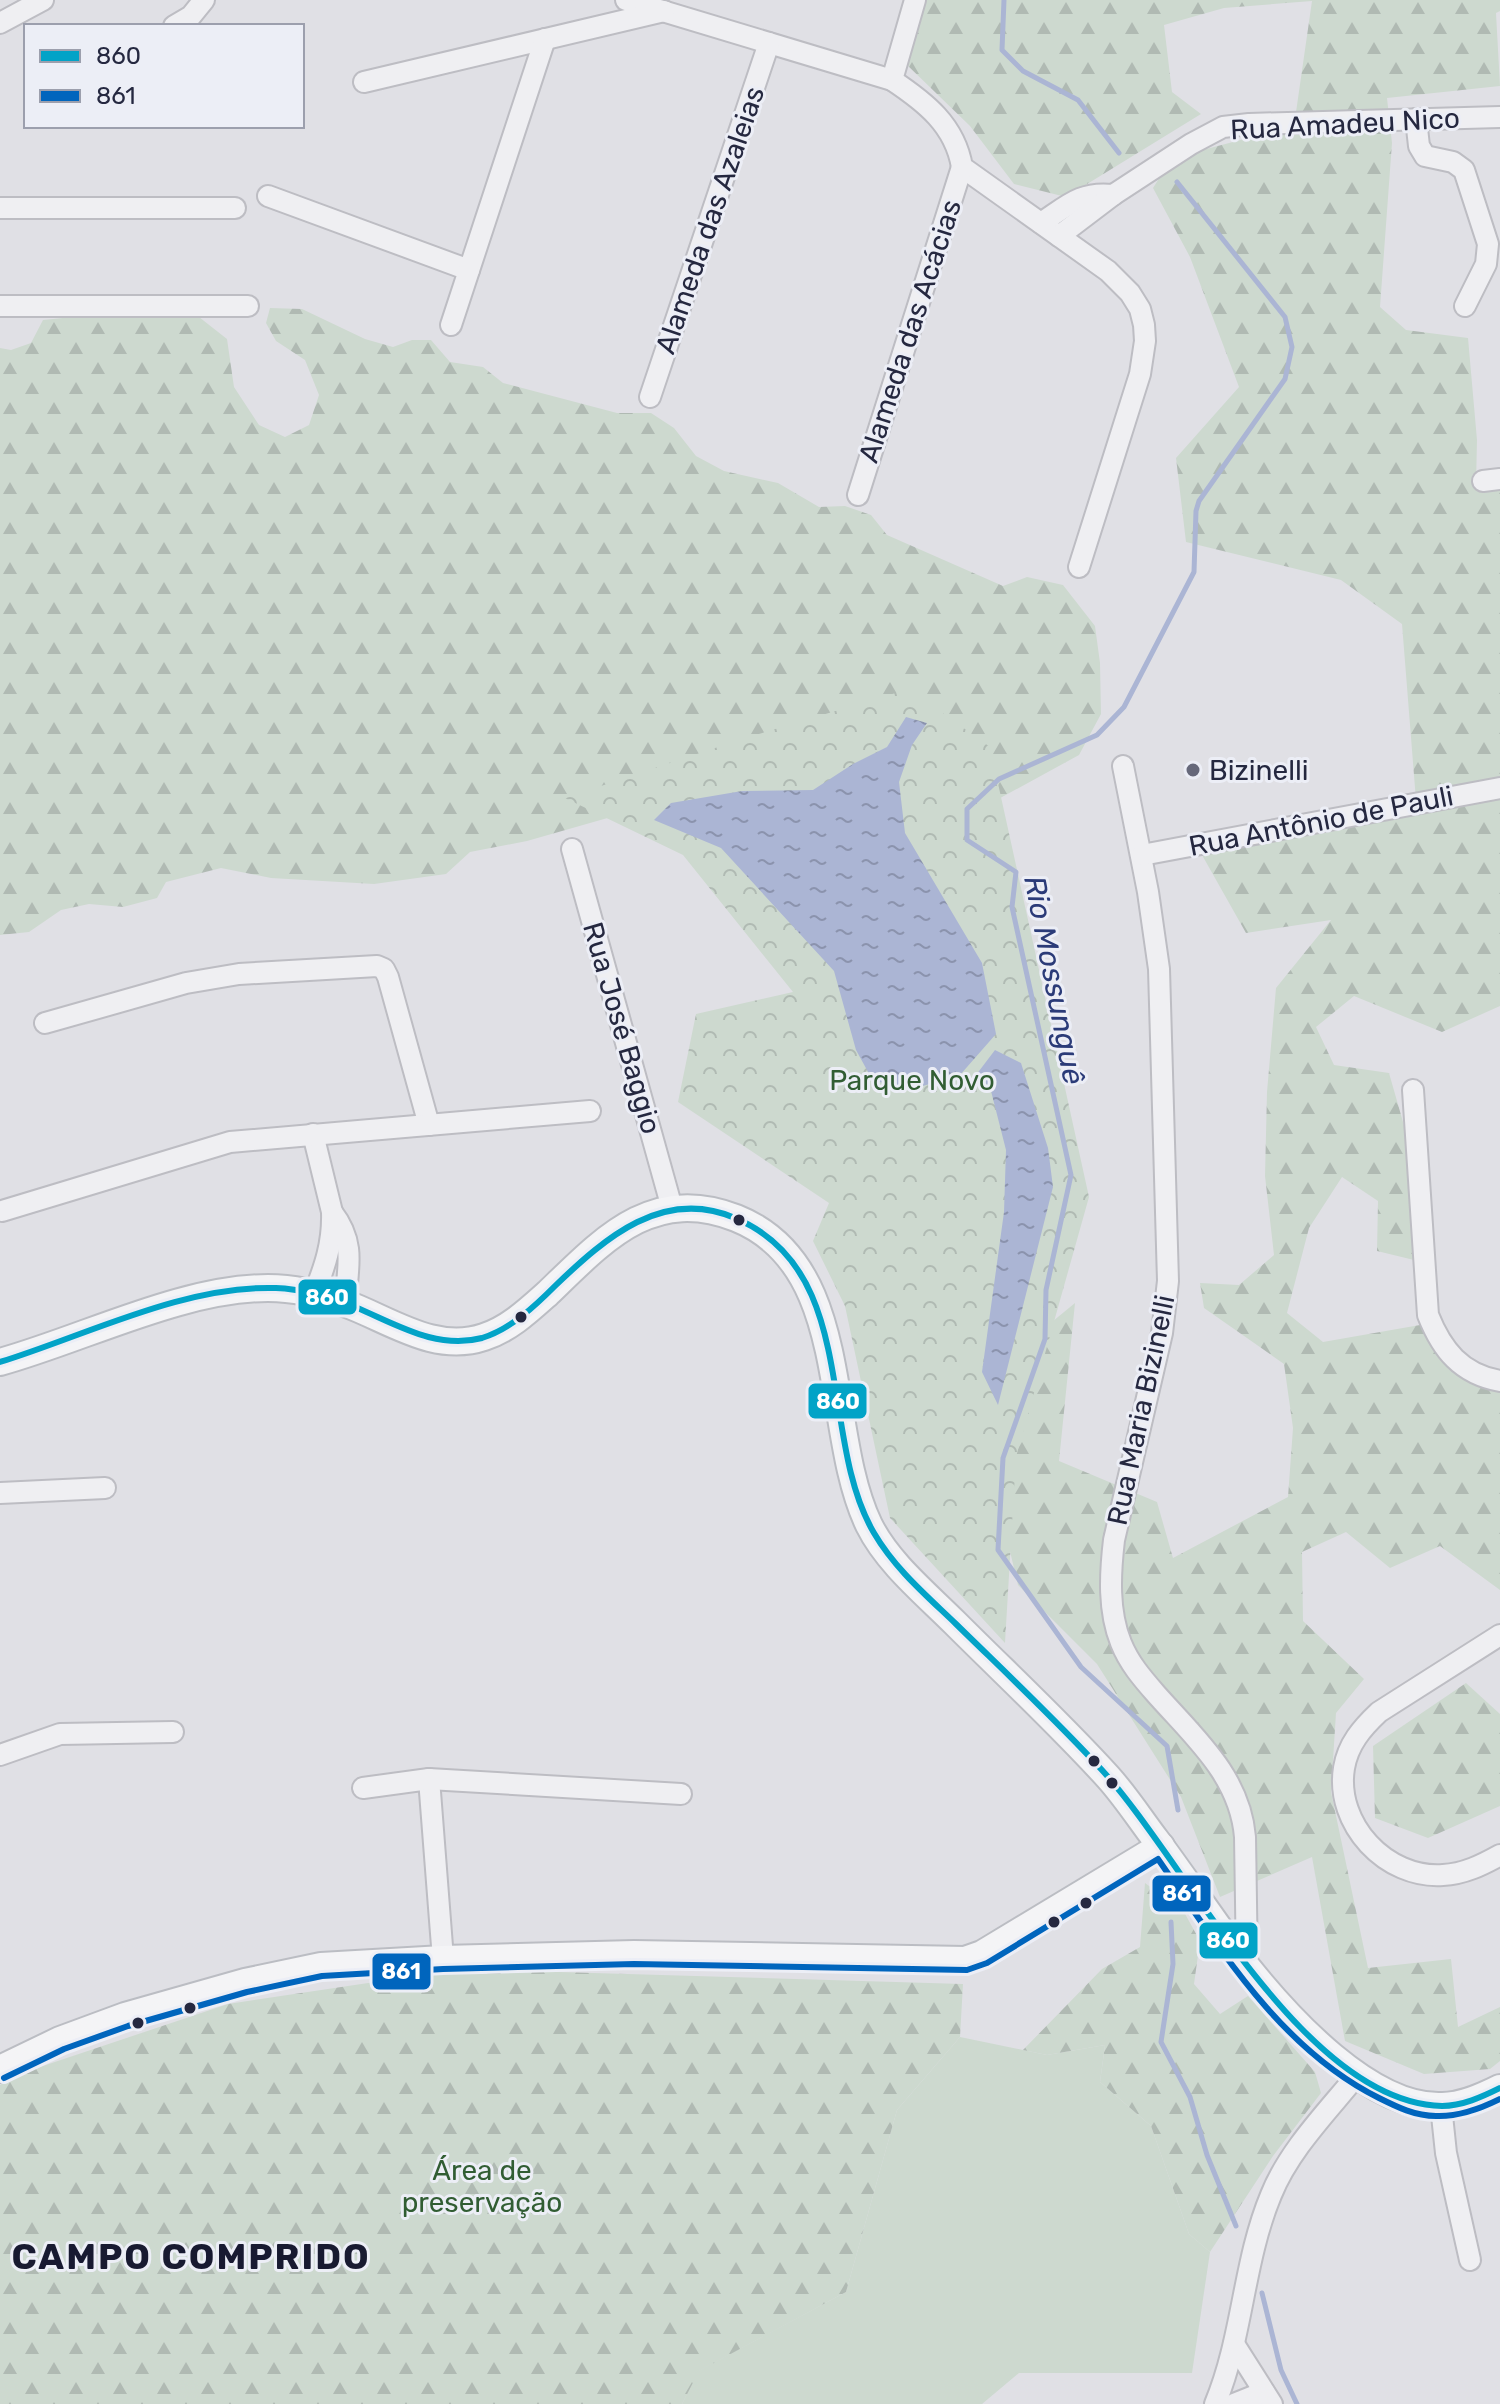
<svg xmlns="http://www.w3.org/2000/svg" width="1500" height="2404" viewBox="0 0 1500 2404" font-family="Rubik,sans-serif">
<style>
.green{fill:#cdd9cf}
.forest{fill:url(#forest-firs)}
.park{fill:url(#park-crowns)}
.water{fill:url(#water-ripples)}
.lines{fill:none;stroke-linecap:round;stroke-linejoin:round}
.stream{stroke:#abb5d4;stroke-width:5}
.minor-casing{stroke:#bdbdc3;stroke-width:24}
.major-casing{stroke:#bbbdc3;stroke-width:30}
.minor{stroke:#efeff2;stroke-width:20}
.major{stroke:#f4f4f6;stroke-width:26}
.bus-1-casing{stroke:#eceef6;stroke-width:12}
.bus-2-casing{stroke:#eceef6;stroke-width:12}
.bus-1{stroke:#02a3c7;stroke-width:6}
.bus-2{stroke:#0065bd;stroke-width:6}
.poi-dot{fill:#66687a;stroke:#eceef6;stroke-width:3}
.bus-dot{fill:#252840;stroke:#eceef6;stroke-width:3}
.labels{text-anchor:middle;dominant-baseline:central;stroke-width:6;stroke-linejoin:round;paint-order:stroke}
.street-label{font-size:28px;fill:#252840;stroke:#eceef6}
.poi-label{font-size:28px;fill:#252840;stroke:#eceef6;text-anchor:start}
.park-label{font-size:28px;fill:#315d33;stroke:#eceef6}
.water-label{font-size:30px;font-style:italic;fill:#2b3b78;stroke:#eceef6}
.district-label{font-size:36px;font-weight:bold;letter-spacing:2px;fill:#181a31;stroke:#eceef6}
.line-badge{stroke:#eceef6;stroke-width:3}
.badge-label{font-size:22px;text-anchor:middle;font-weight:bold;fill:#fff}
</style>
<defs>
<pattern id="forest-firs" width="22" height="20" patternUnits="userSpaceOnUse" patternTransform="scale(2)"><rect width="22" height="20" fill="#cdd9cf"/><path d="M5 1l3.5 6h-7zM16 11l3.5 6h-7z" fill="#b0bab3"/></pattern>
<pattern id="park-crowns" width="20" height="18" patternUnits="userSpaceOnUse" patternTransform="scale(2)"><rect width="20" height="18" fill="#cdd9cf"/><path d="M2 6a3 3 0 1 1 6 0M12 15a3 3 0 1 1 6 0" fill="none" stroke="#b0bab3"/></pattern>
<pattern id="water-ripples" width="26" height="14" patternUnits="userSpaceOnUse" patternTransform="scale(2)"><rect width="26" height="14" fill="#abb5d4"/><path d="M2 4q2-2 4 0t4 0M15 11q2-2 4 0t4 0" fill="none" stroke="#8b93ad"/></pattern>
</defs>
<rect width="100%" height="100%" fill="#e0e0e5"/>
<path class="green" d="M960 2037 1047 2055 1105 2045 1100 2082 1151 2126 1189 2234 1210 2252 1192 2373H1019L982 2404H682L698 2371 846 2292 897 2110Z"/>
<g class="forest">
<path d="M926 0H1500V11L1496 13 1500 86 1387 98 1392 143 1380 307 1406 330 1468 338 1477 440 1476 485H1500V1006L1442 1032 1354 996 1316 1027 1334 1065 1389 1073 1411 1150 1414 1260 1377 1251 1378 1201 1342 1177 1309 1228 1287 1313 1323 1342 1420 1325C1441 1358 1459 1384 1500 1390V1590L1440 1546 1390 1568 1346 1532 1302 1552 1303 1621 1364 1679 1336 1713 1331 1792 1368 1968 1451 1959 1458 2027 1500 2007V2061L1490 2069 1424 2074 1345 2041 1312 1857 1220 1897 1181 1797 1097 1664 1018 1585 991 1471 1036 1335 1075 1303 1059 1461 1157 1502 1173 1558 1288 1497 1293 1428 1284 1364 1204 1308 1200 1283 1239 1285 1274 1255 1265 1176 1267 1092 1276 988 1331 920 1246 933 1202 855 1417 813 1402 624 1341 580 1186 542 1176 458 1239 387 1190 257 1153 188 1172 158 1294 126 1312 1 1224 8 1164 25 1172 92 1201 114 1066 197 1014 184 970 126 904 62Z"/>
<path d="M270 308 302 309 365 339 393 347 412 340H431L450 362 483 367 503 383 617 413H651L674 428 696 456 724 471 778 483 819 507 845 506 871 515 887 535 1003 586 1027 577 1063 585 1095 626 1100 663 1101 714 1079 755 962 819 632 811 527 841 470 852 446 874 374 884 271 878 221 868 166 882 157 898 123 907 89 904 61 910 29 932 0 935V348L11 350 31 343 43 320 102 314 199 317 227 339 234 387 259 425 285 437 309 425 319 395 305 360 276 341 266 323Z"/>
<path d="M1466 1683 1500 1714V1806L1428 1838 1375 1818 1373 1746Z"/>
<path d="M1145 1883 1184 1912 1200 1941 1194 1984 1220 2014 1248 1996 1315 2072 1321 2093 1273 2156 1210 2252 1189 2234 1151 2126 1100 2082 1105 2045 1047 2055 1023 2050 1102 1969 1140 1947Z"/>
<path d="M462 1969 963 1984 960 2037 897 2110 846 2292 699 2371 682 2404H0V2085L16 2075 228 2004Z"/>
</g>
<path class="park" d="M909 689 990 747 1089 1197 1016 1457 1005 1643 890 1518 845 1306 813 1241 829 1203 678 1102 696 1014 793 992 683 855 565 798 742 739Z"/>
<g class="water">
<path d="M906 717 927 723 912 745 899 782 905 833 982 963 996 1034 960 1075 916 1088 873 1081 856 1050 834 971 721 848 654 820 671 803 742 791 813 790 853 764 887 747Z"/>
<path d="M995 1050 1021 1063 1048 1148 1053 1187 998 1405 982 1372 1004 1212 1006 1150 990 1087 976 1075Z"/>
</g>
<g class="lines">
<g class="stream">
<path d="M1004 0 1002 50 1023 71 1078 100 1119 153"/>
<path d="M1177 182 1285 317 1292 347 1285 379 1199 501 1196 511 1194 572 1124 707 1097 735 999 779 967 809V840L1016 872 1012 907 1071 1175 1046 1290 1045 1339 1003 1458 998 1550 1081 1667 1167 1746 1178 1810"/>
<path d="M1171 1922 1173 1964 1161 2042 1190 2097 1207 2155 1236 2226"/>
<path d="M1262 2293 1281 2370 1297 2404"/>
</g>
<g class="minor-casing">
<g id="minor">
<path d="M626 0 892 80"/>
<path d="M915 0 892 80C925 102 955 125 962 167L1108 271 1130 293 1140 309 1144 325 1145 341 1140 374 1079 567"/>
<path d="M0 23 43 0"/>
<path d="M174 26 191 16 204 0"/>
<path d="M364 82 664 11"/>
<path d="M1416 119 1419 146 1425 156 1453 162 1464 170 1488 244 1486 264 1465 306"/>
<path d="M268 196 469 270"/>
<path d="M0 208H235"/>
<path d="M1041 223C1067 206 1081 191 1113 195"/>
<path d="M1059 236 1113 195 1191 144 1223 127 1249 124 1500 117"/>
<path d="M0 306H248"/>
<path d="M451 325 545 39"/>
<path d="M650 397 769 43"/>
<path d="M1483 481 1500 479"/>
<path d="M858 495 962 167"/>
<path d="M1123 766 1148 892 1159 969 1168 1281 1162 1333 1114 1540C1110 1574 1108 1611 1121 1643 1129 1663 1142 1678 1156 1694 1194 1737 1240 1776 1245 1837L1247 1967"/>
<path d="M572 849 672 1208"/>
<path d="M1142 855 1500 788"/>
<path d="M45 1023 186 983 239 974 377 966 384 969 388 977 429 1125"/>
<path d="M1413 1090 1428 1315C1442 1350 1461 1374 1500 1381"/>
<path d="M313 1134 332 1212C333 1243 325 1266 314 1294"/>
<path d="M2 1211 230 1142 590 1111"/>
<path d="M332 1212C356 1243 348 1267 345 1303"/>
<path d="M0 1493 105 1488"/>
<path d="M1500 1635 1379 1712C1362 1728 1348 1744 1344 1768 1335 1824 1386 1879 1443 1875 1464 1874 1482 1865 1500 1855"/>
<path d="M0 1755 60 1734 173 1732"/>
<path d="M429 1779 443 1959"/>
<path d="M363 1788 429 1779 681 1794"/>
<path d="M1441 2106 1446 2153 1470 2260"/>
<path d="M1234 2344 1272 2404"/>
<path d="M1215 2404C1243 2337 1243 2262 1271 2195 1289 2150 1327 2112 1357 2075"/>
<path d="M1234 2404 1264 2392"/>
</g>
</g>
<g class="major-casing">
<g id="major">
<path d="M0 1362C83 1339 182 1288 268 1288 294 1288 320 1294 344 1303 389 1319 434 1354 484 1337 509 1329 529 1310 548 1293 603 1240 652 1185 736 1218 854 1265 823 1430 869 1525 888 1563 925 1593 955 1623 1006 1674 1060 1724 1108 1777 1126 1797 1140 1819 1156 1840 1187 1882 1216 1925 1247 1967 1288 2018 1370 2109 1442 2106 1462 2106 1482 2097 1500 2088"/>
<path d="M0 2069 60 2040 125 2016 245 1982 321 1966 443 1959 634 1954 965 1960 982 1954 1161 1846"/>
</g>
</g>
<use href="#minor" class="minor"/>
<use href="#major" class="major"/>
<g class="bus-1-casing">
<path id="bus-1" d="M0 1362C87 1335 184 1285 276 1288 303 1289 330 1297 355 1307 396 1324 436 1350 482 1338 511 1329 535 1306 556 1285 605 1238 663 1187 735 1218 861 1271 817 1437 874 1533 895 1569 927 1596 956 1624 1005 1672 1055 1719 1101 1769 1186 1861 1303 2103 1442 2106 1462 2106 1482 2097 1500 2088"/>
</g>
<g class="bus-2-casing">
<path id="bus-2" d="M4 2078 64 2049 128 2026 247 1992 322 1976 443 1969 634 1964 967 1970 987 1963 1158 1859C1219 1947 1280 2049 1379 2098 1397 2107 1415 2116 1436 2116 1459 2117 1480 2109 1500 2099"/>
</g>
<use href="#bus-1" class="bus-1"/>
<use href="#bus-2" class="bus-2"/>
</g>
<circle class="poi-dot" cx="1193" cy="770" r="8"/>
<g class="bus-dot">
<circle cx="739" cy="1220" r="7"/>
<circle cx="521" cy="1317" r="7"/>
<circle cx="1094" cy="1761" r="7"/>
<circle cx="1112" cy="1783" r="7"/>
<circle cx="1086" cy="1903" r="7"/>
<circle cx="1054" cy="1922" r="7"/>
<circle cx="190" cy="2008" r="7"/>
<circle cx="138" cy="2023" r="7"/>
</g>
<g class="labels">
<g class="street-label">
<text transform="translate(1345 124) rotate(-3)">Rua Amadeu Nico</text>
<text transform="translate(710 220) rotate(-71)">Alameda das Azaleias</text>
<text transform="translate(910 331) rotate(-72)">Alameda das Acácias</text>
<text transform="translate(1321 821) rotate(-11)">Rua Antônio de Pauli</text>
<text transform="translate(622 1028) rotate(74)">Rua José Baggio</text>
<text transform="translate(1141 1410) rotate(-78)">Rua Maria Bizinelli</text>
</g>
<g class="poi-label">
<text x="1209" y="770">Bizinelli</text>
</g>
<g class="park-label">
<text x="912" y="1080">Parque Novo</text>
<text x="482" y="2170">Área de<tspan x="482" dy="32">preservação</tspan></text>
</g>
<g class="water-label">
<text transform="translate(1054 980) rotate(79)">Rio Mossunguê</text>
</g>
<g class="district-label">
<text x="191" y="2256">CAMPO COMPRIDO</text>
</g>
</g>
<g class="line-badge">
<rect x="297" y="1278" width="61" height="38" rx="8" fill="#02a3c7"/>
<rect x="807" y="1382" width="61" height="38" rx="8" fill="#02a3c7"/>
<rect x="1151" y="1874" width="61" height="39" rx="8" fill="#0065bd"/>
<rect x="1198" y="1921" width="61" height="39" rx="8" fill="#02a3c7"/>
<rect x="371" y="1952" width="61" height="39" rx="8" fill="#0065bd"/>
</g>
<g class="badge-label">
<text x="327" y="1305">860</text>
<text x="838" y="1409">860</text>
<text x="1182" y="1901">861</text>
<text x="1228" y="1948">860</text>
<text x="401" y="1979">861</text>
</g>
<rect x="24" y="24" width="280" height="104" fill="#eceef6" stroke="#9c9fad" stroke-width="2"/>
<rect x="40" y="50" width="40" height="12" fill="#02a3c7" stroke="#9c9fad" stroke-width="2"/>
<text x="96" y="64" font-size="24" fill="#252840">860</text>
<rect x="40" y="90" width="40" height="12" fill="#0065bd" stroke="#9c9fad" stroke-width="2"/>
<text x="96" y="104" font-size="24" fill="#252840">861</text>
</svg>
